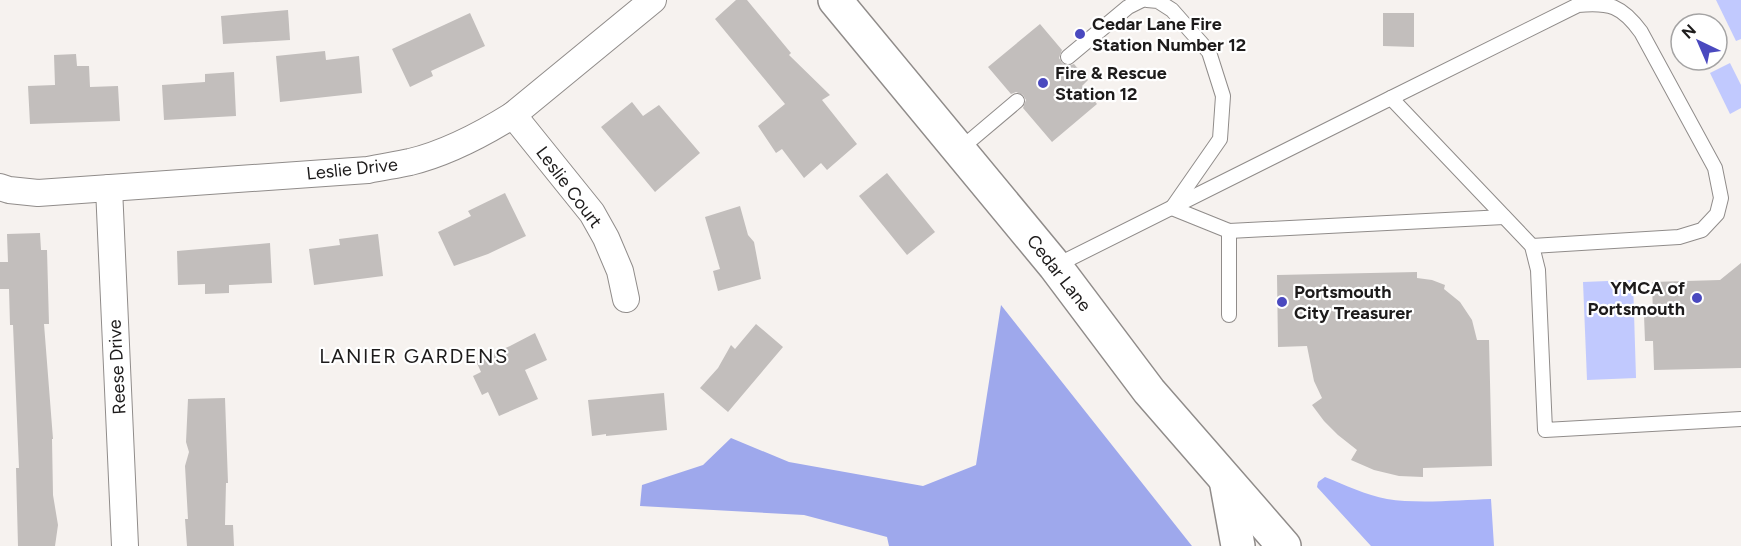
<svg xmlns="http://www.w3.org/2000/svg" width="1741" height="546" viewBox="0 0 1741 546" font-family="Figtree,sans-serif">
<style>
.green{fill:#c1c9fe}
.forest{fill:#9ea8ec}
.water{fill:#a9b3f8}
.building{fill:#c2bebc}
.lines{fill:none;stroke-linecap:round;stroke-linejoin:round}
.service-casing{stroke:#908c8a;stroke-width:16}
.minor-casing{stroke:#908c8a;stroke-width:28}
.secondary-casing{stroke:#908c8a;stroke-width:36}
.primary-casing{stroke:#908c8a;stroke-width:36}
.service{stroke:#fff;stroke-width:14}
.minor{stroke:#fff;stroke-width:26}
.secondary{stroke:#fff;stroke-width:33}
.primary{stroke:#fff;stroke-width:33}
.poi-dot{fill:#4a49bf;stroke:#fff;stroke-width:2}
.labels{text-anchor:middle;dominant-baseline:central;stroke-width:4.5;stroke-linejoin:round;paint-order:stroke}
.poi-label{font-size:18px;font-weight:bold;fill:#1d1b1b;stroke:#fff;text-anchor:start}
.street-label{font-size:18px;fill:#1d1b1b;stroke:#fff}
.neighbourhood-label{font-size:20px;letter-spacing:1.5px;fill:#1d1b1b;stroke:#fff}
</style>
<rect width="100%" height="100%" fill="#f6f2ef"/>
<g class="green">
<path d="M1716 0H1741V39L1736 41Z"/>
<path d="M1730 63 1741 85V108L1730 114 1710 73Z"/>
<path d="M1633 280 1636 378 1587 380 1583 282Z"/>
</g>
<path class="forest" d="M1001 305 1192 546H889L887 537 804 515 640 506 642 485 703 465 731 438 789 462 923 486 976 465Z"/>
<path class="water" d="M1325 477C1345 485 1366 495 1387 499 1417 504 1460 500 1491 499L1494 546H1371L1317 487 1318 482Z"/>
<g class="building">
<path d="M736 0H747L791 53 789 55 830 95 822 100 857 144 827 170 821 163 804 178 782 149 776 153 758 126 785 104 715 19Z"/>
<path d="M288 10 290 40 223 44 221 16Z"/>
<path d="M470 13 485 46 431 71 433 76 410 87 392 49Z"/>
<path d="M1383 13H1414V47L1383 46Z"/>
<path d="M1040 24 1062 50 1059 58 1062 63 1069 66 1074 64 1088 80 1082 86 1097 104 1052 142 1023 108 1026 100 1023 95 1016 92 1011 94 988 67Z"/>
<path d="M325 51 326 60 359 56 362 93 280 102 276 56Z"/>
<path d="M76 54 77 66H89L90 87 118 86 120 121 30 124 28 86 55 85 54 55Z"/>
<path d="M234 72 236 116 164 120 162 85 205 82V74Z"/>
<path d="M632 102 643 116 659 105 700 153 655 192 601 127Z"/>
<path d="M887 173 935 232 907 255 859 196Z"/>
<path d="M505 193 526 236 488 254 454 266 438 232 471 216 468 211Z"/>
<path d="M740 206 748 235 754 242 761 279 718 291 713 271 720 269 705 217Z"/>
<path d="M40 233 41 250H47L49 324H44L53 439H52L53 495 58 525 55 546H18L16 468H19L13 325H10L9 289H0V262H8L7 234Z"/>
<path d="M378 234 383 276 314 285 309 249 340 245 339 239Z"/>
<path d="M270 243 272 283 229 285V293L205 294V284L178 285 177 251Z"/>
<path d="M1741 263V368L1654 370 1653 341H1645L1644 315H1653L1652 282 1720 280Z"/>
<path d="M1417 272V278L1432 280 1445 285 1444 289 1460 302 1472 320 1477 340H1489L1492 466 1423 468V477L1399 476 1374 470 1351 460 1357 450 1338 435 1324 421 1312 405 1322 398 1314 381 1307 346 1278 347 1277 275Z"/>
<path d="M756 324 783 347 728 412 700 388 718 368 731 345 735 349Z"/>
<path d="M535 333 547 360 525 370 538 399 499 416 488 392 482 395 473 376 481 372 476 361 510 346Z"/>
<path d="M664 393 667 430 606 436V434L592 436 588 400Z"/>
<path d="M225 398 228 483H226L225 525H233L234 546H187L185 519H188L185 466 189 452 186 442 188 399Z"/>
</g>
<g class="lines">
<g class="service-casing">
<g id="service">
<path d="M1147 0 1158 1 1172 10 1209 52 1223 96 1220 139 1172 208 1229 231 1504 217"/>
<path d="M1068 57 1128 7 1142 0"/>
<path d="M1391 98 1578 5C1610 2 1622 6 1641 32L1715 168 1721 198 1717 214 1702 230 1679 237 1532 246"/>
<path d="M959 150 1017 101"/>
<path d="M1229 231V315"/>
<path d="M1055 266 1391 98 1532 246 1538 270 1545 430 1741 419"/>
</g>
</g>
<g class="minor-casing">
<g id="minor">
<path d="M513 115 592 213 606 238 620 271 626 299"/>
<path d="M0 187 9 190 38 193 368 170C382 167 396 165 410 162 447 153 481 135 513 115L653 0"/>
<path d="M109 188 125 546"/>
</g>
</g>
<g class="secondary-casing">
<path id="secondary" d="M835 0 1055 266 1149 391 1284 546"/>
</g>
<g class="primary-casing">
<path id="primary" d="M1226 480 1238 546"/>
</g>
<use href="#service" class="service"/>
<use href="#minor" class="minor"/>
<use href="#secondary" class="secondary"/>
<use href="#primary" class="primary"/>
</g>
<g class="poi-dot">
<circle cx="1080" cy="34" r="6"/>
<circle cx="1043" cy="83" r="6"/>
<circle cx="1697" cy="298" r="6"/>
<circle cx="1282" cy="302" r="6"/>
</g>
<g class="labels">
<g class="poi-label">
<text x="1092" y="24">Cedar Lane Fire<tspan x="1092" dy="21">Station Number 12</tspan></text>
<text x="1055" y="73">Fire &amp; Rescue<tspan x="1055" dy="21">Station 12</tspan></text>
<text x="1685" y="288" text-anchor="end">YMCA of<tspan x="1685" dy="21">Portsmouth</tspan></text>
<text x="1294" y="292">Portsmouth<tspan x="1294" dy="21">City Treasurer</tspan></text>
</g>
<g class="street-label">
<text transform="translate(352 169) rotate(-6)">Leslie Drive</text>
<text transform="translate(569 187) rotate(53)">Leslie Court</text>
<text transform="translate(1059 273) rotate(52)">Cedar Lane</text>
<text transform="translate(117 367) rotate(-93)">Reese Drive</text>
</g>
<g class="neighbourhood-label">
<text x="414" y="356">LANIER GARDENS</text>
</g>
</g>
<g transform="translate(1699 42) rotate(316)"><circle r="28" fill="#ffffff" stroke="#a5a4a4" stroke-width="1.5"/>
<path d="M0-4.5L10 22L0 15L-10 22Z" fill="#4a49bf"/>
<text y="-9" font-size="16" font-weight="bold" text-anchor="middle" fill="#1d1b1b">N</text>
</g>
</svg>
